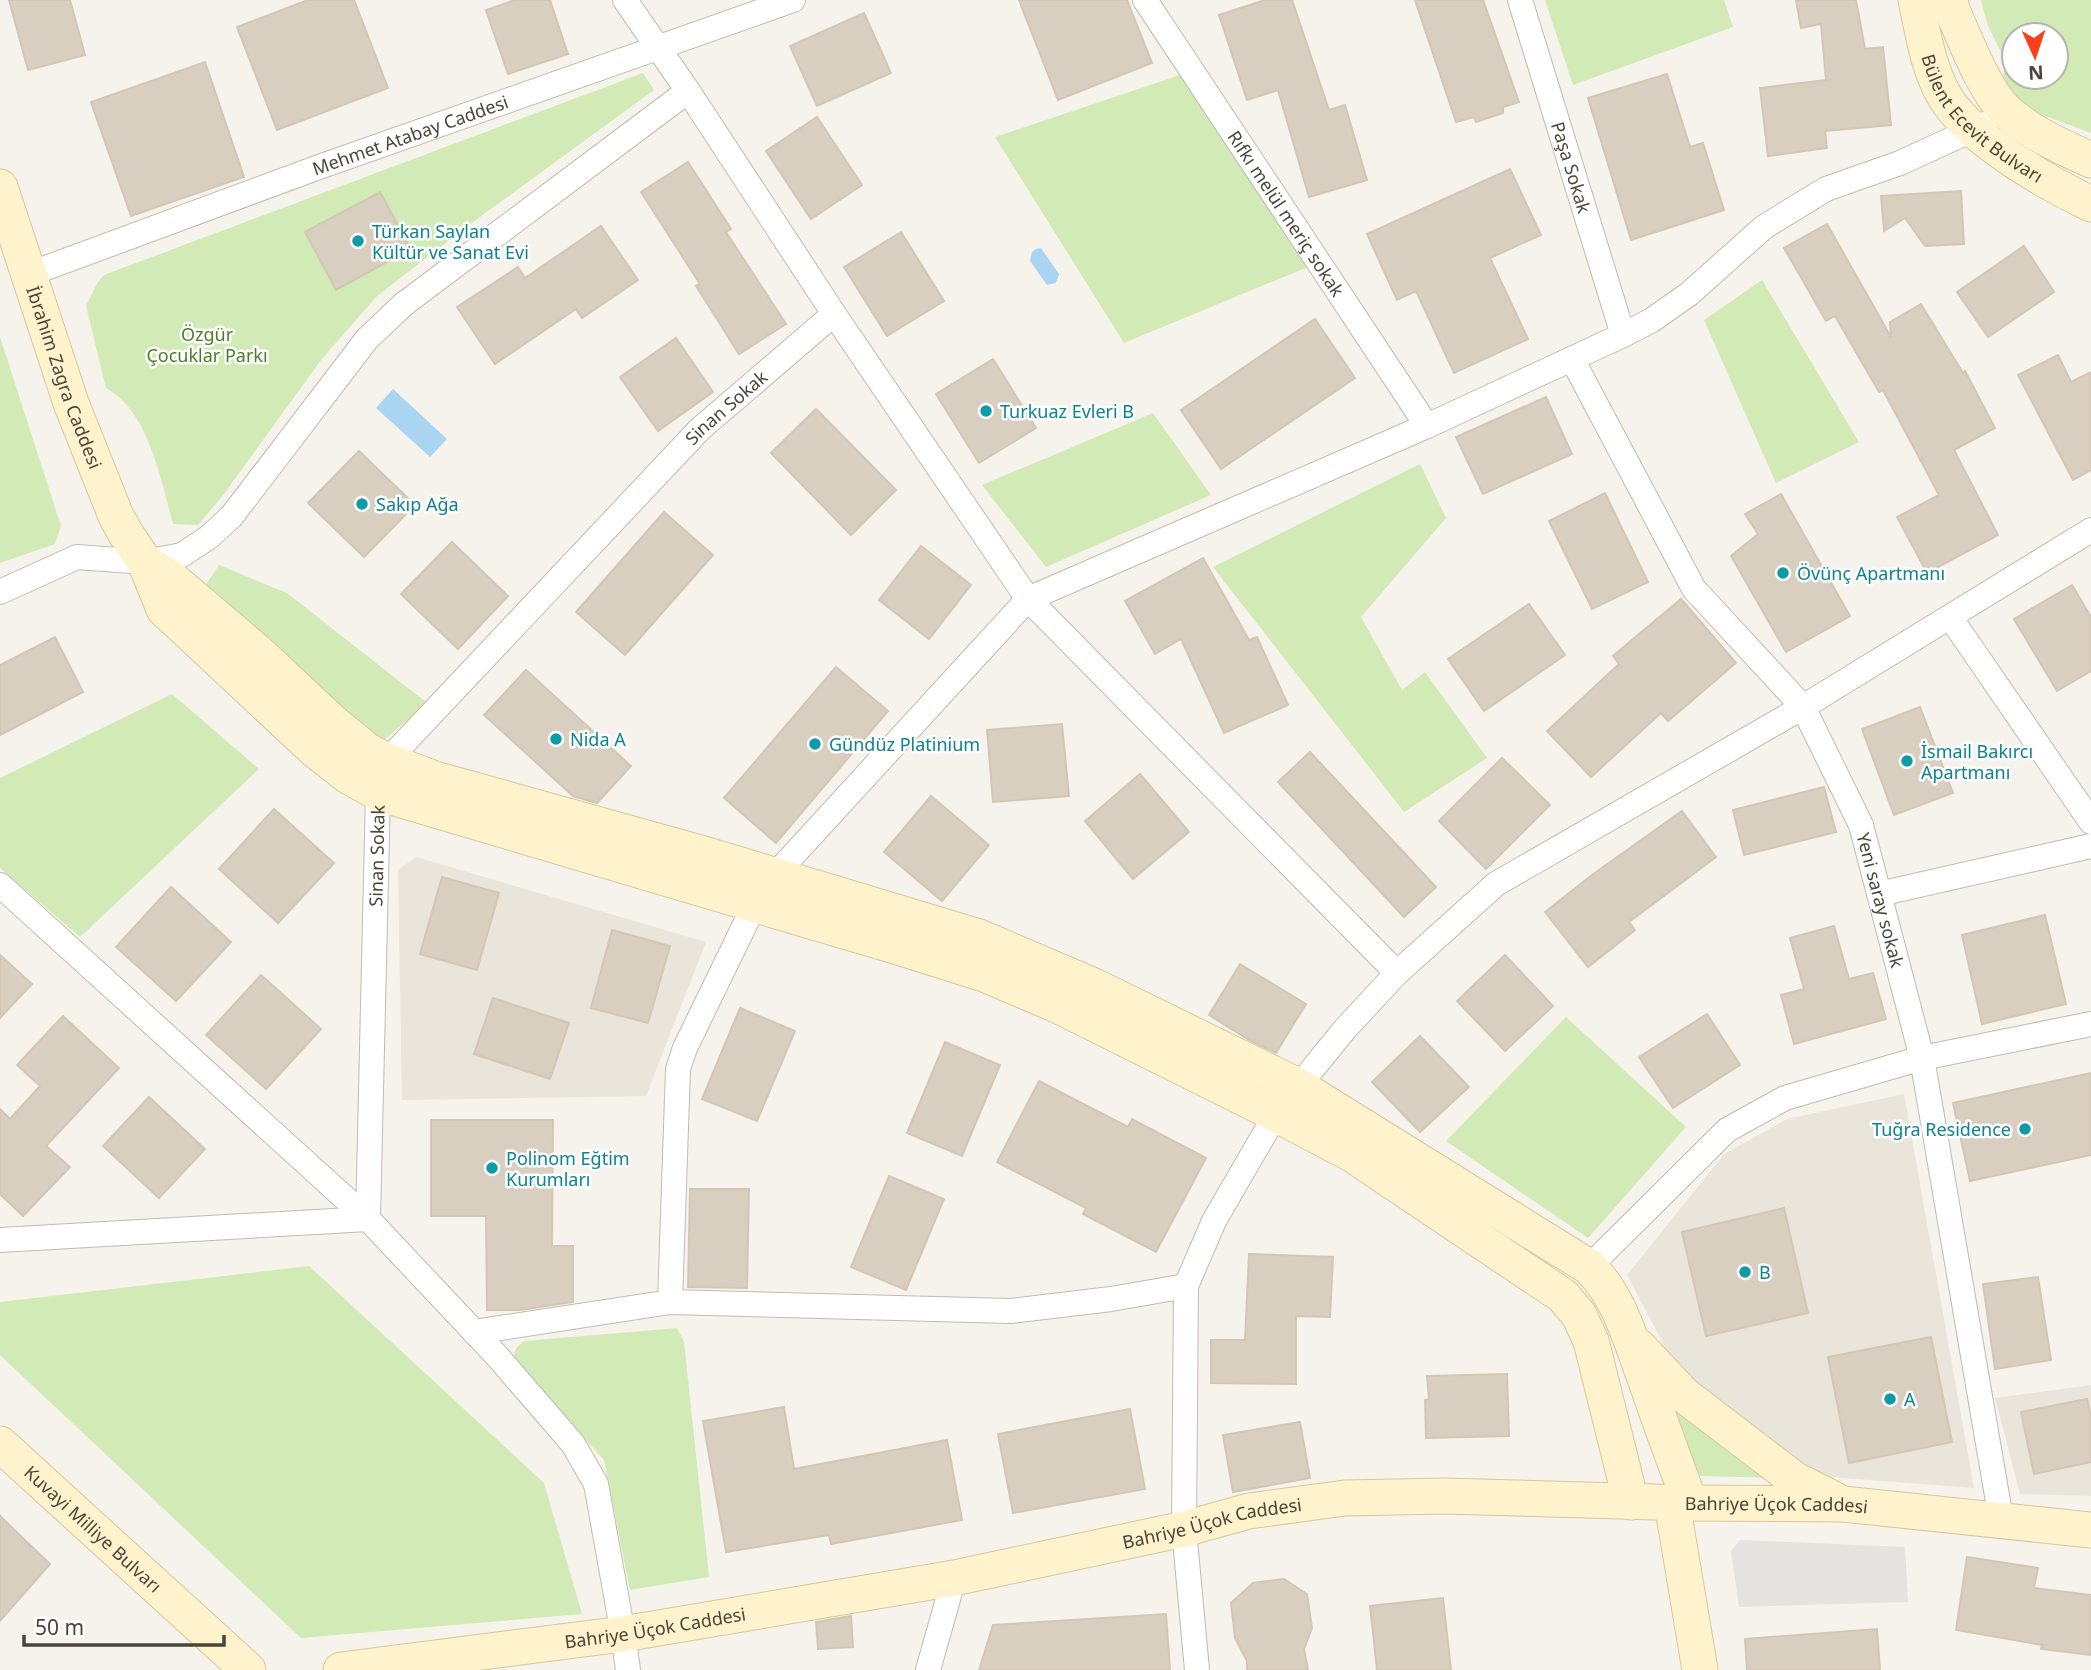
<svg xmlns="http://www.w3.org/2000/svg" width="2091" height="1670" viewBox="0 0 2091 1670" font-family="'Noto Sans',sans-serif">
<style>
.residential{fill:#eae5da}
.green{fill:#d2eab5;fill-rule:evenodd}
.parking{fill:#e5e3e0}
.water{fill:#a9d4f2}
.building{fill:#d8cfc1;stroke:#d3c7b4;stroke-width:2}
.lines{fill:none;stroke-linecap:round;stroke-linejoin:round}
.minor-casing{stroke:#c2bbae;stroke-width:26}
.secondary-casing{stroke:#d6c79b;stroke-width:37}
.minor{stroke:#fff;stroke-width:24}
.secondary{stroke:#fff3cd;stroke-width:35}
.culture-dot{fill:#0f9aa8;stroke:#fff;stroke-width:2.5}
.labels{text-anchor:middle;dominant-baseline:central;stroke-width:5;stroke-linejoin:round;paint-order:stroke}
.street-label{font-size:18px;fill:#4b4439;stroke:#fff}
.culture-label{font-size:18px;fill:#0d838f;stroke:#fff;text-anchor:start}
.park-label{font-size:18px;fill:#4a7f2a;stroke:#fff}
</style>
<rect width="100%" height="100%" fill="#f6f3ec"/>
<g class="residential">
<path d="M416 857 706 942 646 1096 402 1100 398 870Z"/>
<path d="M1904 1094 1974 1488 1817 1476 1676 1368 1627 1275 1724 1154 1787 1119Z"/>
<path d="M2091 1385V1496L2020 1494 1995 1398Z"/>
</g>
<g class="green">
<path d="M1545 0H1724L1733 27 1573 85Z"/>
<path d="M1981 0H2091V133L1995 97 2007 64 1988 26ZM2014 35H2056V77H2014Z"/>
<path d="M643 73 654 90 473 222 377 296 321 360 224 494 198 525 173 524C161 481 149 411 106 388L86 306 98 282 104 275Z"/>
<path d="M1180 75 1308 267 1124 343 995 137Z"/>
<path d="M1762 280 1859 442 1776 483 1704 320Z"/>
<path d="M0 337 61 526 55 544 0 563Z"/>
<path d="M1153 413 1211 495 1046 567 982 485Z"/>
<path d="M1420 464 1446 518 1361 617 1402 690 1425 672 1487 758 1404 812 1213 567Z"/>
<path d="M219 565 287 593 427 703 378 745 203 589Z"/>
<path d="M172 694 259 769 80 937 0 868V778Z"/>
<path d="M1566 1017 1686 1127 1588 1238 1446 1141Z"/>
<path d="M309 1266 544 1483 582 1614 301 1638 0 1355V1302Z"/>
<path d="M677 1328 684 1342 709 1577 630 1590 604 1460 513 1359 516 1348 524 1341Z"/>
<path d="M1662 1383 1778 1478 1700 1476Z"/>
</g>
<path class="parking" d="M1740 1540 1905 1547 1908 1602 1739 1607 1731 1551Z"/>
<g class="water">
<path d="M1041 248 1059 274 1056 283 1047 285 1030 261 1032 252 1036 249Z"/>
<path d="M393 389 447 439 430 457 376 408Z"/>
</g>
<g class="building">
<path d="M9 0H70L85 55 28 70Z"/>
<path d="M308 0H354L388 88 277 130 237 27Z"/>
<path d="M515 0H550L568 54 508 74 486 10Z"/>
<path d="M1019 0H1127L1152 63 1058 100Z"/>
<path d="M1265 0H1292L1329 110 1345 105 1367 180 1309 197 1278 90 1247 100 1219 15Z"/>
<path d="M1415 0H1483L1519 102 1503 107V113L1476 122 1474 117 1456 122Z"/>
<path d="M1796 0H1856L1865 49 1883 47 1891 125 1825 131 1827 148 1768 156 1760 88 1826 80 1821 24 1801 28Z"/>
<path d="M864 13 891 73 817 106 790 46Z"/>
<path d="M205 62 244 177 131 216 91 102Z"/>
<path d="M1667 74 1690 147 1703 143 1724 210 1631 240 1588 98Z"/>
<path d="M817 117 862 185 811 219 766 151Z"/>
<path d="M688 162 731 229 726 232 786 324 739 354 696 286 700 284 641 192Z"/>
<path d="M1510 169 1541 235 1490 258 1528 339 1454 373 1416 291 1397 300 1367 234Z"/>
<path d="M1961 191 1964 244 1925 246 1905 218 1884 231 1881 196Z"/>
<path d="M380 192 411 249 336 290 305 232Z"/>
<path d="M1827 224 1891 337 1890 322 1921 304 1963 373 1965 371 1995 428 1954 450 1998 535 1927 573 1897 517 1939 495 1883 390 1879 392 1835 316 1826 321 1784 248Z"/>
<path d="M601 226 638 280 582 318 576 309 495 364 457 307 518 267 525 278Z"/>
<path d="M901 232 944 301 887 336 844 267Z"/>
<path d="M2024 246 2054 292 1988 337 1957 292Z"/>
<path d="M1315 319 1355 378 1221 469 1181 410Z"/>
<path d="M676 338 713 392 658 431 620 377Z"/>
<path d="M2058 355 2071 382 2091 372V470L2073 480 2018 375Z"/>
<path d="M993 359 1036 428 979 463 936 394Z"/>
<path d="M1546 397 1572 454 1483 494 1456 437Z"/>
<path d="M816 409 896 490 851 535 771 453Z"/>
<path d="M359 451 415 505 364 557 308 503Z"/>
<path d="M1605 493 1648 582 1592 609 1549 521Z"/>
<path d="M1781 494 1850 616 1786 652 1731 556 1758 534 1745 514Z"/>
<path d="M664 512 713 555 625 655 576 612Z"/>
<path d="M452 542 508 596 458 649 401 594Z"/>
<path d="M921 546 971 585 929 639 879 600Z"/>
<path d="M1203 558 1249 640 1257 637 1288 705 1224 733 1181 639 1155 654 1125 601Z"/>
<path d="M2072 585 2091 617V671L2057 691 2014 619Z"/>
<path d="M1681 599 1736 663 1668 721 1661 713 1591 777 1547 731 1619 664 1613 656Z"/>
<path d="M1529 604 1565 655 1484 711 1448 659Z"/>
<path d="M55 637 83 692 0 735V665Z"/>
<path d="M836 667 888 711 776 843 724 798Z"/>
<path d="M526 670 631 766 597 803 573 796 484 715Z"/>
<path d="M1920 707 1953 793 1894 815 1862 729Z"/>
<path d="M1062 724 1069 796 993 802 987 730Z"/>
<path d="M1310 752 1436 887 1404 917 1278 782Z"/>
<path d="M1502 758 1550 805 1486 869 1439 821Z"/>
<path d="M1140 774 1189 832 1133 879 1085 821Z"/>
<path d="M1824 787 1836 832 1744 855 1733 810Z"/>
<path d="M931 796 989 845 942 901 884 852Z"/>
<path d="M274 809 334 863 278 923 219 869Z"/>
<path d="M1682 811 1716 857 1629 922 1635 930 1588 967 1545 912 1592 875Z"/>
<path d="M442 877 499 893 477 970 420 954Z"/>
<path d="M171 887 231 942 176 1001 116 947Z"/>
<path d="M2045 915 2066 1004 1982 1024 1962 935Z"/>
<path d="M1834 926 1849 979 1873 973 1886 1019 1794 1044 1781 995 1804 989 1790 938Z"/>
<path d="M612 930 670 946 648 1023 591 1008Z"/>
<path d="M0 955 32 984 0 1018Z"/>
<path d="M1505 955 1553 1006 1505 1051 1457 1001Z"/>
<path d="M1240 964 1306 1004 1276 1053 1251 1041 1209 1015Z"/>
<path d="M261 975 321 1029 266 1089 206 1035Z"/>
<path d="M493 998 569 1023 550 1079 474 1054Z"/>
<path d="M740 1008 795 1031 757 1121 702 1099Z"/>
<path d="M1707 1014 1740 1065 1673 1108 1639 1057Z"/>
<path d="M63 1016 119 1068 46 1146 70 1167 23 1216 0 1194V1109L10 1119 40 1086 17 1065Z"/>
<path d="M1420 1036 1469 1087 1420 1132 1372 1082Z"/>
<path d="M945 1042 1000 1065 962 1156 907 1133Z"/>
<path d="M2091 1073V1155L1970 1181 1953 1103Z"/>
<path d="M1039 1081 1128 1127 1132 1119 1206 1158 1156 1252 1083 1214 1086 1208 997 1162Z"/>
<path d="M149 1097 205 1149 159 1198 103 1146Z"/>
<path d="M431 1120H553L552 1246H573V1302L520 1310H487L486 1216H431Z"/>
<path d="M889 1176 944 1199 906 1290 851 1267Z"/>
<path d="M690 1189H749L747 1288 688 1287Z"/>
<path d="M1784 1208 1808 1313 1706 1336 1682 1232Z"/>
<path d="M1249 1254 1333 1257 1330 1317 1296 1316V1384L1211 1383V1340H1245Z"/>
<path d="M2038 1277 2051 1360 1995 1369 1983 1284Z"/>
<path d="M1931 1337 1952 1442 1849 1463 1828 1357Z"/>
<path d="M1507 1374 1509 1436 1426 1438 1425 1400 1429 1399 1427 1376Z"/>
<path d="M2087 1399 2091 1417V1462L2034 1474 2021 1412Z"/>
<path d="M784 1407 794 1469 947 1440 962 1520 831 1544 829 1535 726 1552 703 1421Z"/>
<path d="M1130 1409 1145 1489 1013 1513 998 1434Z"/>
<path d="M1300 1422 1310 1478 1233 1492 1223 1435Z"/>
<path d="M0 1516 50 1564 0 1621Z"/>
<path d="M1967 1557 2038 1568 2034 1588 2091 1595V1655L2041 1649 2042 1645 1956 1630Z"/>
<path d="M1284 1579 1307 1594 1312 1628 1304 1649 1308 1670H1247V1661L1235 1638 1231 1603 1253 1583Z"/>
<path d="M1443 1598 1451 1670H1377L1370 1606Z"/>
<path d="M1166 1614 1170 1670H979L993 1625Z"/>
<path d="M851 1616 853 1647 818 1649 816 1622Z"/>
<path d="M1877 1629 1880 1670H1747L1745 1639Z"/>
</g>
<g class="lines">
<g class="minor-casing">
<g id="minor">
<path d="M625 0 688 91 834 314 1028 599 1397 973"/>
<path id="s1" d="M1145 0 1427 426"/>
<path id="s2" d="M1520 0 1623 335"/>
<path id="s3" d="M27 275 319 167 793 0"/>
<path id="s4" d="M1572 359 1694 589 1803 707 1861 825 1922 1058 2001 1519"/>
<path d="M0 592 77 557 145 562 182 555 209 537 231 517 367 339 404 304 688 91"/>
<path d="M1950 617 2091 822"/>
<path d="M774 876 1028 599 1427 426 1623 335 1652 320 1689 294 1764 227 1826 189 1900 163 1985 124"/>
<path d="M0 885 368 1219 497 1356 573 1444 596 1484 623 1634 628 1670"/>
<path d="M1879 894 2091 846"/>
<path id="s5" d="M0 1240 368 1219 378 793 387 761 700 429 834 314"/>
<path d="M1589 1267 1727 1130 1785 1098 1922 1058 2091 1024"/>
<path d="M670 1302 678 1069 685 1048 754 906"/>
<path d="M474 1332 670 1302 1011 1311 1111 1299 1186 1286"/>
<path d="M928 1670 954 1578"/>
<path d="M1197 1670 1184 1529 1186 1286 1214 1221 1276 1114 1345 1029 1397 973 1496 884 1803 707 2091 530"/>
</g>
</g>
<g class="secondary-casing">
<g id="secondary">
<path id="s6" d="M1916 0C1923 33 1928 68 1945 97 1970 139 2047 183 2091 204"/>
<path d="M1950 0 1952 10C1965 39 1984 90 2006 111 2030 133 2062 147 2091 160"/>
<path id="s7" d="M0 187 71 403 116 516 126 534 145 562 164 609 316 751 348 776 378 793 895 946 984 974 1057 1005 1276 1114 1353 1155 1563 1296 1579 1315 1591 1341 1631 1502"/>
<path d="M145 562 173 580 262 656 330 720 369 752 387 761 435 779 704 854 979 937 1094 986 1298 1086 1589 1267C1620 1297 1631 1342 1646 1381 1660 1422 1675 1462 1690 1503"/>
<path d="M1639 1347 1684 1395 1794 1479 1837 1501"/>
<path id="s8" d="M0 1444 248 1670"/>
<path d="M1672 1503 1700 1670"/>
<path id="s9" d="M341 1670 623 1634 954 1578 1184 1529 1249 1511 1345 1498 1445 1496 1690 1503 1843 1504 2091 1530"/>
</g>
</g>
<use href="#minor" class="minor"/>
<use href="#secondary" class="secondary"/>
</g>
<g class="culture-dot">
<circle cx="358" cy="241" r="7"/>
<circle cx="986" cy="411" r="7"/>
<circle cx="362" cy="504" r="7"/>
<circle cx="1783" cy="573" r="7"/>
<circle cx="556" cy="739" r="7"/>
<circle cx="815" cy="744" r="7"/>
<circle cx="1907" cy="761" r="7"/>
<circle cx="2025" cy="1129" r="7"/>
<circle cx="492" cy="1168" r="7"/>
<circle cx="1745" cy="1272" r="7"/>
<circle cx="1890" cy="1399" r="7"/>
</g>
<g class="labels">
<g class="street-label">
<text stroke="none"><textPath href="#s6" startOffset="142">Bülent Ecevit Bulvarı</textPath></text>
<text stroke="none"><textPath href="#s3" startOffset="408">Mehmet Atabay Caddesi</textPath></text>
<text stroke="none"><textPath href="#s2" startOffset="175">Paşa Sokak</textPath></text>
<text stroke="none"><textPath href="#s1" startOffset="256">Rıfkı melül meriç sokak</textPath></text>
<text stroke="none"><textPath href="#s7" startOffset="201">İbrahim Zagra Caddesi</textPath></text>
<text stroke="none"><textPath href="#s5" startOffset="1318">Sinan Sokak</textPath></text>
<text stroke="none"><textPath href="#s5" startOffset="732">Sinan Sokak</textPath></text>
<text stroke="none"><textPath href="#s4" startOffset="630">Yeni saray sokak</textPath></text>
<text stroke="none"><textPath href="#s9" startOffset="1451">Bahriye Üçok Caddesi</textPath></text>
<text stroke="none"><textPath href="#s9" startOffset="884">Bahriye Üçok Caddesi</textPath></text>
<text stroke="none"><textPath href="#s8" startOffset="126">Kuvayi Milliye Bulvarı</textPath></text>
<text stroke="none"><textPath href="#s9" startOffset="317">Bahriye Üçok Caddesi</textPath></text>
</g>
<g class="culture-label">
<text x="372" y="231">Türkan Saylan<tspan x="372" dy="21">Kültür ve Sanat Evi</tspan></text>
<text x="1000" y="411">Turkuaz Evleri B</text>
<text x="376" y="504">Sakıp Ağa</text>
<text x="1797" y="573">Övünç Apartmanı</text>
<text x="570" y="739">Nida A</text>
<text x="829" y="744">Gündüz Platinium</text>
<text x="1921" y="751">İsmail Bakırcı<tspan x="1921" dy="21">Apartmanı</tspan></text>
<text x="2011" y="1129" text-anchor="end">Tuğra Residence</text>
<text x="506" y="1158">Polinom Eğtim<tspan x="506" dy="21">Kurumları</tspan></text>
<text x="1759" y="1272">B</text>
<text x="1904" y="1399">A</text>
</g>
<g class="park-label">
<text x="207" y="334">Özgür<tspan x="207" dy="21">Çocuklar Parkı</tspan></text>
</g>
</g>
<g transform="translate(2035 56) rotate(177)"><circle r="33" fill="#ffffff" stroke="#b7b4b0" stroke-width="2"/>
<path d="M0-5L12 26L0 18L-12 26Z" fill="#fc3f1d"/>
<text y="-10" font-size="19" font-weight="bold" text-anchor="middle" fill="#4b4439">N</text>
</g>
<path d="M24 1635v10h200v-10" fill="none" stroke="#4b4439" stroke-width="3.5"/>
<text x="35" y="1635" font-size="21" fill="#4b4439" stroke="#ffffff" stroke-width="5" paint-order="stroke">50 m</text>
</svg>
